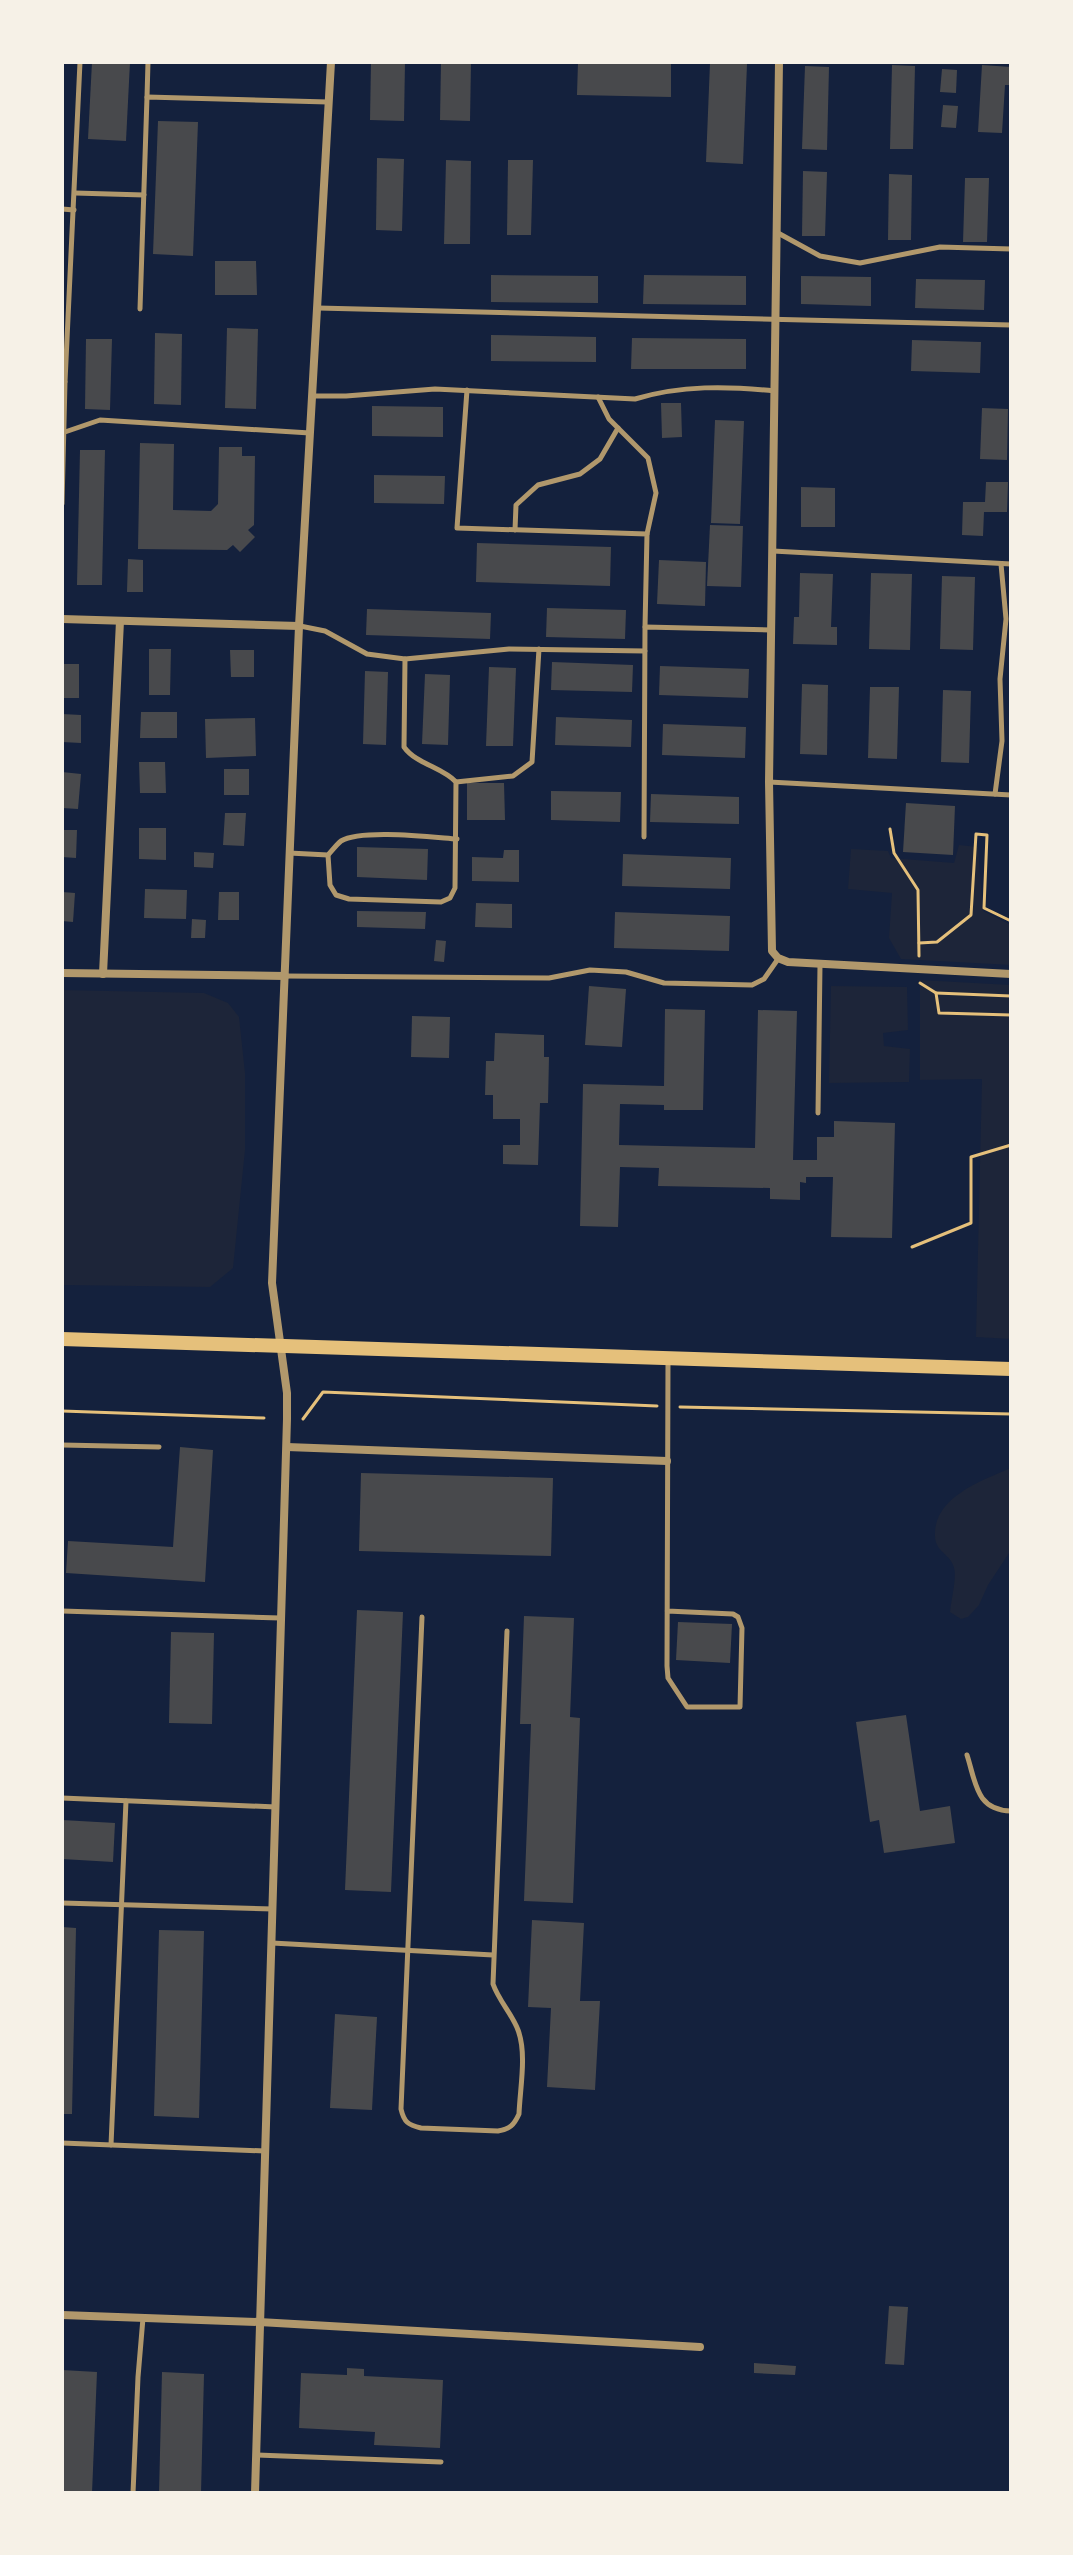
<svg xmlns="http://www.w3.org/2000/svg" width="1073" height="2555" viewBox="0 0 1073 2555" font-family="Raleway,sans-serif">
<style>
.green{fill:#1d2539}
.building{fill:#48494c}
.lines{fill:none;stroke-linecap:round;stroke-linejoin:round}
.path{stroke:#e5c07b;stroke-width:3}
.service{stroke:#b1986c;stroke-width:5}
.minor{stroke:#b1986c;stroke-width:8}
.primary{stroke:#e5c07b;stroke-width:14}
</style>
<rect width="100%" height="100%" fill="#14213d"/>
<g class="green">
<path d="M959 845 978 847 983 911 1011 925V965L901 959 889 938 892 893 848 889 851 849 888 851 891 858 954 863Z"/>
<path d="M920 980 1011 985V1339L976 1337 982 1079 920 1080Z"/>
<path d="M831 986 907 987 908 1030 883 1033 884 1046 910 1049 909 1082 829 1083Z"/>
<path d="M62 990 204 993 228 1003 239 1017 245 1073V1150L233 1268 210 1287 62 1285Z"/>
<path d="M1011 1468V1550L988 1585 979 1605 968 1617 961 1619 950 1612C951 1601 957 1577 954 1568 951 1554 935 1552 935 1536 933 1497 983 1480 1011 1468Z"/>
</g>
<g class="building">
<path d="M92 62H130L126 141 88 139Z"/>
<path d="M371 62H405L404 121 370 120Z"/>
<path d="M441 62H471L470 121 440 120Z"/>
<path d="M578 62H671V97L577 95Z"/>
<path d="M710 63 747 64 743 164 706 162Z"/>
<path d="M892 65 915 66 913 149H890Z"/>
<path d="M982 65 1011 67V85H1005L1002 133 978 132Z"/>
<path d="M805 66 829 67 827 150 802 149Z"/>
<path d="M942 69 957 70 956 93 940 92Z"/>
<path d="M943 105 958 106 956 128 941 127Z"/>
<path d="M158 121 198 122 193 256 153 254Z"/>
<path d="M377 158 404 159 402 231 376 230Z"/>
<path d="M446 160 471 161 470 244H444Z"/>
<path d="M508 160H533L531 235H507Z"/>
<path d="M803 171 827 172 825 236H802Z"/>
<path d="M889 174 912 175 911 240H888Z"/>
<path d="M965 178H989L987 242H963Z"/>
<path d="M215 261H256L257 295H215Z"/>
<path d="M491 275 598 276V303L491 302Z"/>
<path d="M644 275 746 276V305L643 304Z"/>
<path d="M801 276 871 277V306L801 304Z"/>
<path d="M916 279 985 280 984 310 915 308Z"/>
<path d="M227 328 258 329 256 409 225 408Z"/>
<path d="M155 333 182 334 181 405 154 404Z"/>
<path d="M491 335 596 337V362L491 361Z"/>
<path d="M632 338 746 339V369H631Z"/>
<path d="M86 339H112L110 410 85 409Z"/>
<path d="M912 340 981 342 980 373 911 371Z"/>
<path d="M661 403H681L682 437 662 438Z"/>
<path d="M372 406 443 407V437L372 436Z"/>
<path d="M982 408 1008 409 1007 460 980 459Z"/>
<path d="M715 420 744 421 740 524 711 523Z"/>
<path d="M140 443 174 444 173 510 211 511 218 504 219 447H242V456H255L254 525 248 530 255 537 240 552 233 545 227 550 138 549Z"/>
<path d="M80 450H105L102 585H77Z"/>
<path d="M374 475 445 476 444 504 374 503Z"/>
<path d="M986 482H1008L1007 512H984L983 536 962 535 963 502H985Z"/>
<path d="M801 487 835 488V527H801Z"/>
<path d="M710 525 743 526 741 587 707 586Z"/>
<path d="M477 543 611 547 610 586 476 582Z"/>
<path d="M128 559 143 560V592H127Z"/>
<path d="M659 560 706 562 705 606 657 604Z"/>
<path d="M800 573 833 574 831 627H837V645L793 644 794 617H799Z"/>
<path d="M871 573 912 574 910 650 869 649Z"/>
<path d="M942 576 975 577 973 650 940 649Z"/>
<path d="M547 608 626 610 625 639 546 637Z"/>
<path d="M367 609 491 613 490 639 366 635Z"/>
<path d="M149 649H171L170 695H149Z"/>
<path d="M230 650H254V677H231Z"/>
<path d="M552 662 633 665 632 692 551 690Z"/>
<rect x="62" y="664" width="17" height="34"/>
<path d="M660 666 749 669 748 698 659 695Z"/>
<path d="M489 667 516 668 513 746H486Z"/>
<path d="M365 671 388 672 386 745 363 744Z"/>
<path d="M425 674 450 675 448 745 422 744Z"/>
<path d="M802 684 828 685 827 755 800 754Z"/>
<path d="M870 687H899L897 759 868 758Z"/>
<path d="M943 690 971 691 969 763 941 762Z"/>
<path d="M141 712H177V738H140Z"/>
<path d="M62 714 81 715V743L62 742Z"/>
<path d="M556 717 632 720 631 747 555 745Z"/>
<path d="M255 718 256 756 206 758 205 719Z"/>
<path d="M663 724 746 727 745 758 662 755Z"/>
<path d="M139 762H165L166 793H140Z"/>
<rect x="224" y="769" width="25" height="26"/>
<path d="M62 772 81 774 78 809 62 808Z"/>
<path d="M467 783H504L505 820H467Z"/>
<path d="M551 791 621 792 620 822 551 820Z"/>
<path d="M651 794 739 797V824L650 822Z"/>
<path d="M906 803 955 806 953 855 903 852Z"/>
<path d="M225 813H246L244 846 223 845Z"/>
<path d="M139 828H166V860L139 859Z"/>
<path d="M62 830H77L76 858 62 857Z"/>
<path d="M357 847 428 849 427 880 357 877Z"/>
<path d="M504 850H519V882L472 881V857L503 858Z"/>
<path d="M194 852 214 853 213 868 194 867Z"/>
<path d="M623 854 731 858 730 889 622 886Z"/>
<path d="M145 889 187 890 186 919 144 918Z"/>
<path d="M62 892 75 893 73 922 62 921Z"/>
<path d="M219 892H239V920H218Z"/>
<path d="M476 903 512 904V928L475 927Z"/>
<path d="M357 911 426 912 425 929 357 927Z"/>
<path d="M615 912 730 916 729 951 614 948Z"/>
<path d="M192 919 206 920 205 938H191Z"/>
<path d="M436 940 446 941 444 962 434 961Z"/>
<path d="M589 986 626 989 622 1047 585 1045Z"/>
<path d="M665 1009 705 1010 703 1110H664V1105L620 1104 619 1145 755 1148 758 1010 797 1011 793 1160H817V1137H834V1121L895 1123 892 1238 831 1237 833 1177H806V1183L800 1182V1200L770 1199V1188L658 1186 659 1168 620 1167 618 1227 580 1226 583 1084 664 1086Z"/>
<path d="M412 1016 450 1017 449 1058 411 1057Z"/>
<path d="M495 1033 544 1035V1057H549L548 1103H540L538 1165 503 1164V1145H520V1119H493V1095H485L486 1061H494Z"/>
<path d="M180 1447 213 1450 205 1582 66 1573 68 1541 173 1547Z"/>
<path d="M361 1473 553 1478 551 1556 359 1551Z"/>
<path d="M357 1610 403 1612 391 1892 345 1890Z"/>
<path d="M524 1616 574 1618 570 1717 580 1718 573 1903 524 1901 531 1724H520Z"/>
<path d="M678 1622 732 1624 730 1663 676 1660Z"/>
<path d="M171 1632 214 1633 212 1724 169 1723Z"/>
<path d="M906 1715 920 1811 950 1806 955 1843 884 1853 879 1820 870 1822 856 1722Z"/>
<path d="M62 1820 115 1823 113 1862 62 1859Z"/>
<path d="M532 1920 584 1923 580 2001H600L595 2090 547 2087 551 2008 528 2007Z"/>
<path d="M62 1927 76 1928 72 2114H62Z"/>
<path d="M159 1930 204 1931 199 2118 154 2116Z"/>
<path d="M335 2014 377 2017 372 2110 330 2108Z"/>
<path d="M889 2306 908 2307 904 2365 885 2364Z"/>
<path d="M754 2363 796 2366 795 2375 754 2373Z"/>
<path d="M347 2368 364 2369V2376L443 2380 440 2448 374 2445 375 2432 299 2428 301 2373 347 2375Z"/>
<path d="M62 2370 97 2372 92 2493H62Z"/>
<path d="M162 2372 204 2374 201 2493H159Z"/>
</g>
<g class="lines">
<g class="path">
<path d="M890 829 894 853 918 890 919 956"/>
<path d="M919 943 937 942 971 915 976 834 987 835 984 908 1011 921"/>
<path d="M920 983 936 993 939 1013 1011 1015"/>
<path d="M936 993 1011 996"/>
<path d="M912 1247 971 1223V1157L1011 1145"/>
<path d="M680 1407 1011 1414"/>
<path d="M62 1411 264 1418"/>
<path d="M303 1419 323 1392 657 1406"/>
</g>
<g class="service">
<path d="M147 97 148 62"/>
<path d="M75 193 144 195"/>
<path d="M62 209 74 210"/>
<path d="M778 233 820 256 860 263 940 247 1011 249"/>
<path d="M318 308 1011 325"/>
<path d="M140 309 147 97 328 102"/>
<path d="M62 382H65L80 62"/>
<path d="M467 390 457 528 647 534 645 627"/>
<path d="M313 396H346L435 389 635 399C681 385 728 386 775 391"/>
<path d="M598 397 609 419 648 458 656 493 647 534"/>
<path d="M62 433 100 420 310 433"/>
<path d="M62 504 65 382"/>
<path d="M515 530 516 505 538 485 580 474 600 459 618 428"/>
<path d="M773 551 1011 564"/>
<path d="M300 626 325 631 367 654 405 659 404 747C416 764 442 767 456 782L455 888 450 898 441 902 349 899 336 895 330 885 328 855"/>
<path d="M405 659 509 649 645 651"/>
<path d="M456 782 513 776 532 762 539 649"/>
<path d="M769 782 1011 795"/>
<path d="M995 794 1002 741 1000 679 1006 619 1001 564"/>
<path d="M644 837 645 627 771 630"/>
<path d="M289 853 328 855C332 851 336 845 341 841 361 829 430 837 457 839"/>
<path d="M285 976 549 978 590 970 626 972 664 983 752 985 764 979 778 959"/>
<path d="M818 1113 820 965"/>
<path d="M62 1445 159 1447"/>
<path d="M62 1611 280 1618"/>
<path d="M667 1611 733 1614 738 1617 742 1628 740 1707H687L668 1678 667 1666 668 1361"/>
<path d="M422 1617 401 2109C404 2122 408 2125 421 2128L498 2131C510 2129 514 2125 519 2114 520 2088 527 2054 518 2030 512 2014 499 2001 493 1984L507 1631"/>
<path d="M967 1755C976 1783 976 1810 1011 1811"/>
<path d="M62 1798 276 1807"/>
<path d="M62 1903 273 1909"/>
<path d="M272 1943 493 1955"/>
<path d="M62 2143 265 2151"/>
<path d="M111 2145 126 1801"/>
<path d="M257 2455 441 2462"/>
<path d="M133 2493 138 2377 143 2318"/>
</g>
<g class="minor">
<path d="M779 62 769 782 772 951 778 958 788 962 1011 974"/>
<path d="M62 619 299 626"/>
<path d="M62 973 285 976"/>
<path d="M103 974 120 621"/>
<path d="M287 1447 667 1461"/>
<path d="M62 2315 259 2322 700 2347"/>
<path d="M255 2493 287 1419V1393L272 1283 299 626 331 62"/>
</g>
<path class="primary" d="M62 1339 1011 1369"/>
</g>
<rect width="1073" height="2555" fill="none" stroke="#f6f1e7" stroke-width="128"/>
</svg>
